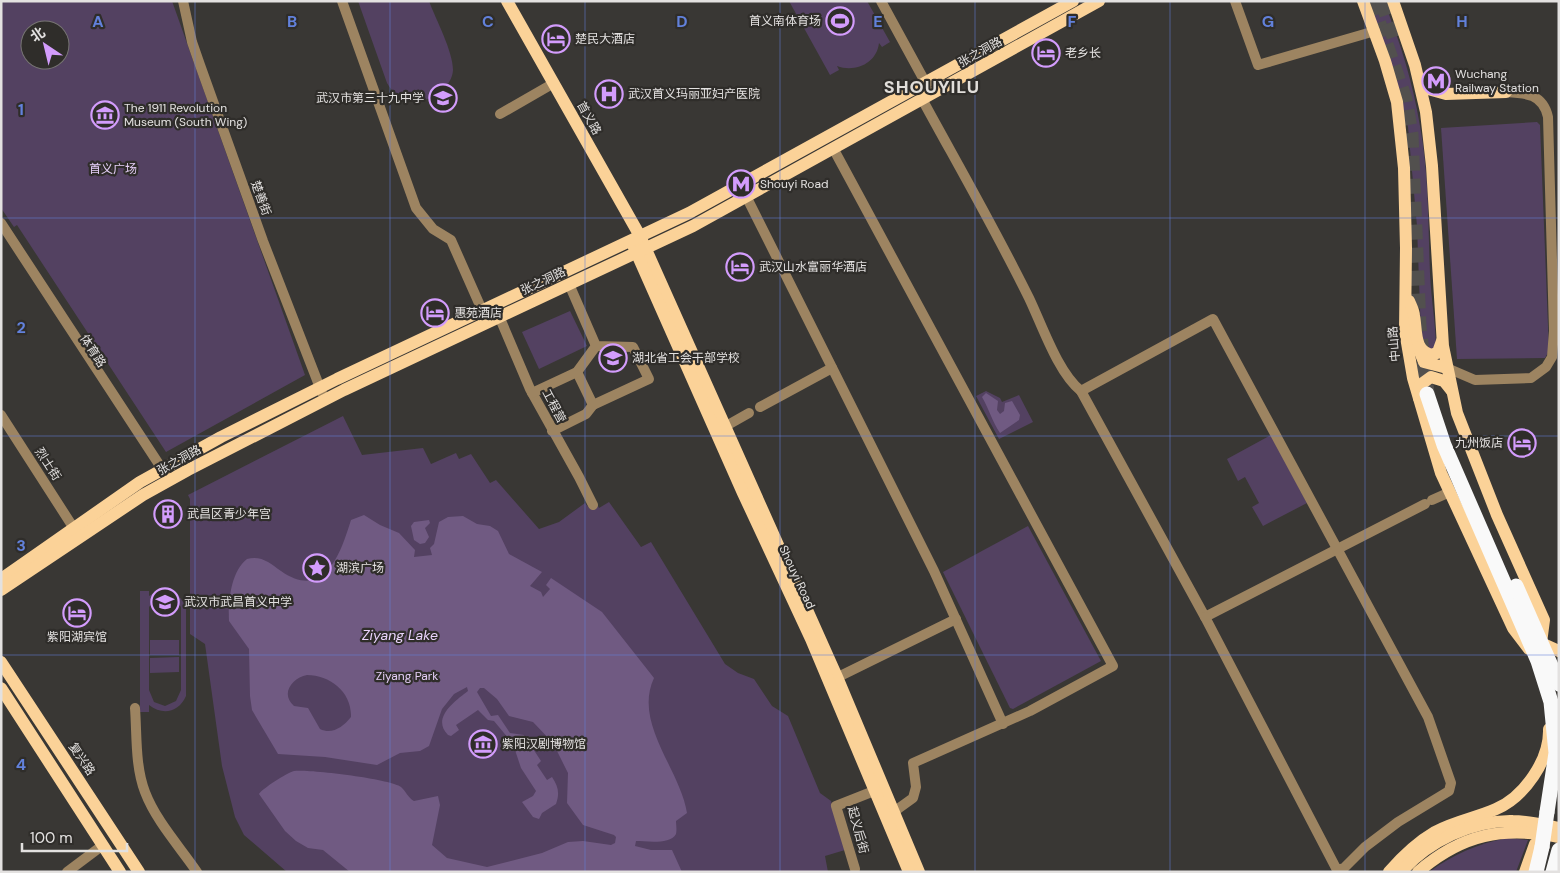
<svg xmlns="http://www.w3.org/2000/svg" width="1560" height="873" viewBox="0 0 1560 873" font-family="'DM Sans','Noto Sans SC',sans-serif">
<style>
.green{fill:#534161;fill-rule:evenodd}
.water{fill:#705a82;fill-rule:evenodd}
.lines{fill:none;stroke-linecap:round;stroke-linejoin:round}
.highway-tunnel{stroke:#52504e;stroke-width:15;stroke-dasharray:15 8;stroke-linecap:butt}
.minor{stroke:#9d8461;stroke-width:10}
.major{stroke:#fbd298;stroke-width:12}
.highway{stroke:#f9f9f9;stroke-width:15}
.highway-bridge{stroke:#f9f9f9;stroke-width:15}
.grid{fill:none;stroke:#6281db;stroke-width:1;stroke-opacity:0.55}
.labels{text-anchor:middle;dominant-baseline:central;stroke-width:4.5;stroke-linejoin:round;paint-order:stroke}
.poi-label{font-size:12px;fill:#e3e1e0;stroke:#2f2d2a;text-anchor:start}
.street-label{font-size:12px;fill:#e3e1e0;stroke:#2f2d2a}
.park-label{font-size:12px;fill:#e4cef6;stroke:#2f2d2a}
.water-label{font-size:14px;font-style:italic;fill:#ead4fc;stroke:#2f2d2a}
.district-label{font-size:18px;font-weight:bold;letter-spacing:1px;fill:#e1deda;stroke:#2f2d2a}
.grid-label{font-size:16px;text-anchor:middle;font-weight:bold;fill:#6281db;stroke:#2f2d2a;stroke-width:4.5;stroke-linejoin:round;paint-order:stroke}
</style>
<rect width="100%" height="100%" fill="#393734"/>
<g class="green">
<path d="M1 1H172L305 375 166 452 17 225 14 227 1 208ZM30 30H60V60H30Z"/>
<path d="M358 1H429C436 20 453 51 453 70 452 90 425 106 407 100 397 98 392 91 387 83Z"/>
<path d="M789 1H867L890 42 882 47 879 43C877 63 855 73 837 66L839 70 830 75Z"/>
<path d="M1368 1 1384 2C1400 41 1413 83 1420 126 1429 174 1428 224 1430 273 1431 299 1436 324 1436 349L1430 352 1421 336 1417 226 1408 127Z"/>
<path d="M1537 122 1540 125 1549 351 1545 358 1457 359 1441 128Z"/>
<path d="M570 311 587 346 539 369 522 332Z"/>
<path d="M986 391 1000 398 1002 402 1019 395 1033 422 999 439 976 396Z"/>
<path d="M343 416 362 455 423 448 431 464 456 453 459 459 471 454 490 483 496 480 539 529 559 522 585 503 590 509 597 504 599 508 609 502 641 547 651 542 725 664 738 673 754 679 772 706 788 716 820 793 831 801 845 850 825 856 828 872H287L244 835 235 817 222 766 205 644 190 634V499L188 495Z"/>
<path d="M1271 435 1307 503 1263 526 1252 507 1259 503 1245 477 1238 481 1227 459Z"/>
<path d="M1028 526 1101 661 1013 709 1010 708 943 572Z"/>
<path d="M159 590 176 592 186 606V696C179 712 163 716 149 705V712H140V591H149V596ZM165 595 173 597 181 607V690L176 701 165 706 154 702 149 690V607L157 597Z"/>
<rect x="150" y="640" width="29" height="15"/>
<path d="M179 657V672L150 673V658Z"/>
<path d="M1507 838 1528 840 1516 872H1429C1454 854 1477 844 1507 838Z"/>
</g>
<g class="water">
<path d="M986 393 998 401 997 410 1000 414 1004 411 1005 403 1012 401 1020 415 1019 420 1000 433C992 421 989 409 982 397Z"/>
<path d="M364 515 380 525 399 533 415 550 414 557 432 555 430 548 434 544 439 522 448 517 463 516 477 524 490 526 498 531 509 554 542 572 530 586 541 592 543 597 550 589 546 585 551 578 602 612 654 678C633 723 680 769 687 813L676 821C676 824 677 830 676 834 670 845 646 841 636 841L635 846 651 850H672L682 872H350L323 850 308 848 296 841 285 831 259 794C263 788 287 773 294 771 309 769 391 779 401 787 406 791 408 798 414 801L438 796 440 805 432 845 447 858 487 867 542 853 568 842 583 841 611 845 615 843 616 837 614 835 583 825 567 803 568 773 553 743 533 722 509 716 497 699 484 688H480L477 692 491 716 498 715 510 733 524 735 541 761 537 765 547 780 552 777C558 786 560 793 556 804L542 813 539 819 533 817 522 802 533 796 536 791 521 768 513 744 494 721 488 720 478 710 456 725 459 730 451 736 448 735C431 718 455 701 468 691L467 687 454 694 442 709 429 746 420 751 400 753 377 765 325 757 278 754 252 710 250 696 249 649 229 621C228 602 231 571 247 559 261 555 270 563 281 571 325 602 341 552 351 520ZM307 675C330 675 352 692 351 717 343 727 332 735 320 729L308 708 294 706C280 694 292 678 307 675Z"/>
<path d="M429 520 430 523 425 528 429 537 425 543 420 544 414 540 411 526 414 522Z"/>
</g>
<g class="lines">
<g class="highway-tunnel">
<path d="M1371 1 1405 99 1411 134 1419 327 1427 393"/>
<path d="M1382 1 1396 43"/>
</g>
<g class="minor">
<path d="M183 1 192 42 200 65 263 241 322 393"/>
<path d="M342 1 416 208 433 229 451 240 482 310"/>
<path d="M881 1 929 89"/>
<path d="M1235 1 1258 65 1375 31"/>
<path d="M922 99C958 165 996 231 1029 298 1042 325 1058 373 1081 391L1205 617 1425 504"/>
<path d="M500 114 554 83"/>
<path d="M833 148 1113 666 1030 711 913 763 916 787 913 798 888 816"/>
<path d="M746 196 934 571 1003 724"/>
<path d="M1 223 166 475"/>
<path d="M499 316 530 389 579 477 593 505"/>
<path d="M1447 368 1475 380 1531 378 1546 367 1552 357 1554 331 1548 117C1543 94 1526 93 1506 92"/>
<path d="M577 372 593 405"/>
<path d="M1081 391 1213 319 1428 717 1451 783 1449 791 1398 822 1365 847 1344 868 1337 870 1205 617"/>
<path d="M532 393 577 372 596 346"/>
<path d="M760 407 832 368"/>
<path d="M1 415 73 527"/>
<path d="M726 426 749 413"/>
<path d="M552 431 586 414 593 405 649 379 633 347 596 346 569 284"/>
<path d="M1432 500 1450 492"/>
<path d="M832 680 956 619"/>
<path d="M135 708C137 735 135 766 145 792 156 821 180 847 197 872"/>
<path d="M855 869 836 806 874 791"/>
<path d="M67 872 103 845"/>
</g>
<g class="major">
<path d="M507 1 640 236 837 677 919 872"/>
<path d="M1363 1 1385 61 1397 102 1404 168 1406 248 1405 331 1413 378 1441 473 1513 628 1529 649"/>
<path d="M1393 1 1415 65 1426 112 1432 166 1443 346 1457 413 1497 515 1544 620 1541 643 1559 651"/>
<path d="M1421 87 1446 94 1506 92"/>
<path d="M633 245 743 493 811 639 909 872"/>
<path d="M1409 301C1411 306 1414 311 1414 316 1417 330 1413 352 1433 355L1438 352 1442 341"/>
<path d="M1418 347 1424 362 1447 368"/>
<path d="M1419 398 1420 385 1431 377 1444 381 1452 391"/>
<path d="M1 579 140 482 221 437 337 379 689 213 1073 1"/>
<path d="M1 590 143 495 188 470 344 390 693 226 1099 1"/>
<path d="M1 662 139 872"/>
<path d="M1 688 120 872"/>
<path d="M1389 872C1402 857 1418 842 1435 832 1455 821 1476 818 1496 809 1524 797 1550 760 1549 729"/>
<path d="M1401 872C1428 841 1472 820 1513 821 1528 821 1544 825 1559 828"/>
<path d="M1418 872C1462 834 1503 826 1559 837"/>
<path d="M1525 872 1535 844"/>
</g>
<g class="highway">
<path d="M1427 394 1444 445 1538 661 1551 702 1556 753 1547 812"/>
<path d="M1516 586 1559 684"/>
<path d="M1536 872 1542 847"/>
</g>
<g class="highway-bridge">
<path d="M1542 847 1547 812"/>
<path d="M1553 872 1559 850"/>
</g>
</g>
<path class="grid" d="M195 1V872M390 1V872M585 1V872M780 1V872M975 1V872M1170 1V872M1365 1V872M1 218H1559M1 436H1559M1 655H1559"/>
<defs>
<g id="stadium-ring" transform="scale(1.4375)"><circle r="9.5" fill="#2f2d2a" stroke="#d39cfc" stroke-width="1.5"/><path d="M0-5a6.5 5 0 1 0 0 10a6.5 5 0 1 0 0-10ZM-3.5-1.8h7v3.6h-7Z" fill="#d39cfc"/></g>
<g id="hotel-ring" transform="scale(1.4375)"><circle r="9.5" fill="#2f2d2a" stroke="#d39cfc" stroke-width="1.5"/><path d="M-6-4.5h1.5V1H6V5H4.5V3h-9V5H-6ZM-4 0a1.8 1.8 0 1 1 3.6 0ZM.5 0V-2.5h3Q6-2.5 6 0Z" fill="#d39cfc"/></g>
<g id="metro-ring" transform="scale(1.4375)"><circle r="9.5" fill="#2f2d2a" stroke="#d39cfc" stroke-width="1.5"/><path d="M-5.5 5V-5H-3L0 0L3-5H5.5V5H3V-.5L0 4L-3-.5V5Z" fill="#d39cfc"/></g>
<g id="hospital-ring" transform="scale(1.4375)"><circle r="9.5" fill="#2f2d2a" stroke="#d39cfc" stroke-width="1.5"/><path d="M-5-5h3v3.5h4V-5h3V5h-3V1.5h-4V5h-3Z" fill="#d39cfc"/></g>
<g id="school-ring" transform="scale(1.4375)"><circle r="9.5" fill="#2f2d2a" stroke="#d39cfc" stroke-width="1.5"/><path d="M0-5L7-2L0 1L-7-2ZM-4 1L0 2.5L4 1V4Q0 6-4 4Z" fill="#d39cfc"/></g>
<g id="museum-ring" transform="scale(1.4375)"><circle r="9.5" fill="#2f2d2a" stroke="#d39cfc" stroke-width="1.5"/><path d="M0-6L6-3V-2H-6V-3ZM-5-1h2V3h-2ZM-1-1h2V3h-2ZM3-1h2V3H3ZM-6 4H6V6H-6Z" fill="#d39cfc"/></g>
<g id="building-ring" transform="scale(1.4375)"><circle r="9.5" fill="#2f2d2a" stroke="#d39cfc" stroke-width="1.5"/><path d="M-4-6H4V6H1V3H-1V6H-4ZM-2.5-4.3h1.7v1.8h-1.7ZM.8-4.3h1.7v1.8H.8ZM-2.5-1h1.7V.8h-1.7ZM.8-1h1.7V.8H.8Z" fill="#d39cfc"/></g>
<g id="sight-ring" transform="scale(1.4375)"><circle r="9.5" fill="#2f2d2a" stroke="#d39cfc" stroke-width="1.5"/><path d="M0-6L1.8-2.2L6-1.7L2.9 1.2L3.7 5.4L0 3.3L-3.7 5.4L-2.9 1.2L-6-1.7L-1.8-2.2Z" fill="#d39cfc"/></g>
</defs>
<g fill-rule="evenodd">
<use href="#stadium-ring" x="840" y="21"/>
<use href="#hotel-ring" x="556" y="39"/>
<use href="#hotel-ring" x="1046" y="53"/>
<use href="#metro-ring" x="1436" y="81"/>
<use href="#hospital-ring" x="609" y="94"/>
<use href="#school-ring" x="443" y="98"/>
<use href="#museum-ring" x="105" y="115"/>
<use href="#metro-ring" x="741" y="184"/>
<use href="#hotel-ring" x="740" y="267"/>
<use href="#hotel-ring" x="435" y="313"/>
<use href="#school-ring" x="613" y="358"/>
<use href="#hotel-ring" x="1522" y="443"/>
<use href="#building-ring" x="168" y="514"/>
<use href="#sight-ring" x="317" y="568"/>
<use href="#school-ring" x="165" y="602"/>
<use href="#hotel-ring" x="77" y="613"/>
<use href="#museum-ring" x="483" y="744"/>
</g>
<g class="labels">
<g class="poi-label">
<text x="821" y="21" text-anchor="end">首义南体育场</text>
<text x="575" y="39">楚民大酒店</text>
<text x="1065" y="53">老乡长</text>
<text x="1455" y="74">Wuchang<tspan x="1455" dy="14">Railway Station</tspan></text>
<text x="628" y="94">武汉首义玛丽亚妇产医院</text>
<text x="424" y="98" text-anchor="end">武汉市第三十九中学</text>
<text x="124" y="108">The 1911 Revolution<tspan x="124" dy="14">Museum (South Wing)</tspan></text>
<text x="760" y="184">Shouyi Road</text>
<text x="759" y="267">武汉山水富丽华酒店</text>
<text x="454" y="313">惠苑酒店</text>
<text x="632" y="358">湖北省工会干部学校</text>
<text x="1503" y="443" text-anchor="end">九州饭店</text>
<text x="187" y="514">武昌区青少年宫</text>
<text x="336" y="568">湖滨广场</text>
<text x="184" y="602">武汉市武昌首义中学</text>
<text x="77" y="637" text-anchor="middle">紫阳湖宾馆</text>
<text x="502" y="744">紫阳汉剧博物馆</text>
</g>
<g class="street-label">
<text transform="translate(980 52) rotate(-29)">张之洞路</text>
<text transform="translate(589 118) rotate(61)">首义路</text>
<text transform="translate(261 198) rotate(70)">楚善街</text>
<text transform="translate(543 281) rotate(-25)">张之洞路</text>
<text transform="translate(1394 344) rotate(-95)">中山路</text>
<text transform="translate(93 351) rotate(57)">体育路</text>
<text transform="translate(554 406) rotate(62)">工程营</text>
<text transform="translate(179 460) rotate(-29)">张之洞路</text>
<text transform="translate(48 464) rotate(57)">烈士街</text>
<text transform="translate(797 577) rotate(65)">Shouyi Road</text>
<text transform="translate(82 759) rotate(56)">复兴路</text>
<text transform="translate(858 830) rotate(75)">起义后街</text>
</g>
<g class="park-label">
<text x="113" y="169">首义广场</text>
<text x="407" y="676">Ziyang Park</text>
</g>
<g class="water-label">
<text x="400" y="635">Ziyang Lake</text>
</g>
<g class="district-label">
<text x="932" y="87">SHOUYILU</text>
</g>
</g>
<g class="grid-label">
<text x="98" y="27">A</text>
<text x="292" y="27">B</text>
<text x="488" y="27">C</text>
<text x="682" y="27">D</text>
<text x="878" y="27">E</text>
<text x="1072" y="27">F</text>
<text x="1268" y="27">G</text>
<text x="1462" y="27">H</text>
<text x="21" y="115">1</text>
<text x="21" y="333">2</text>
<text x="21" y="551">3</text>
<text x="21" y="770">4</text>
</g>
<rect width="1560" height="873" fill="none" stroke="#e3e1e0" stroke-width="5"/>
<g transform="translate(45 45) rotate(325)"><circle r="24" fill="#2f2d2a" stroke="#777573"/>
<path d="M0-4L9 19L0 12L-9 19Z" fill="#d39cfc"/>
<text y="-8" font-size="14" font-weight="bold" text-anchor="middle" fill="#e3e1e0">北</text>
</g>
<path d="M22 843v8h105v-8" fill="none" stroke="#e3e1e0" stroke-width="2.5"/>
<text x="30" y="843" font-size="15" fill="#e3e1e0" stroke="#2f2d2a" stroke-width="4" paint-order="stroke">100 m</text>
</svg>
